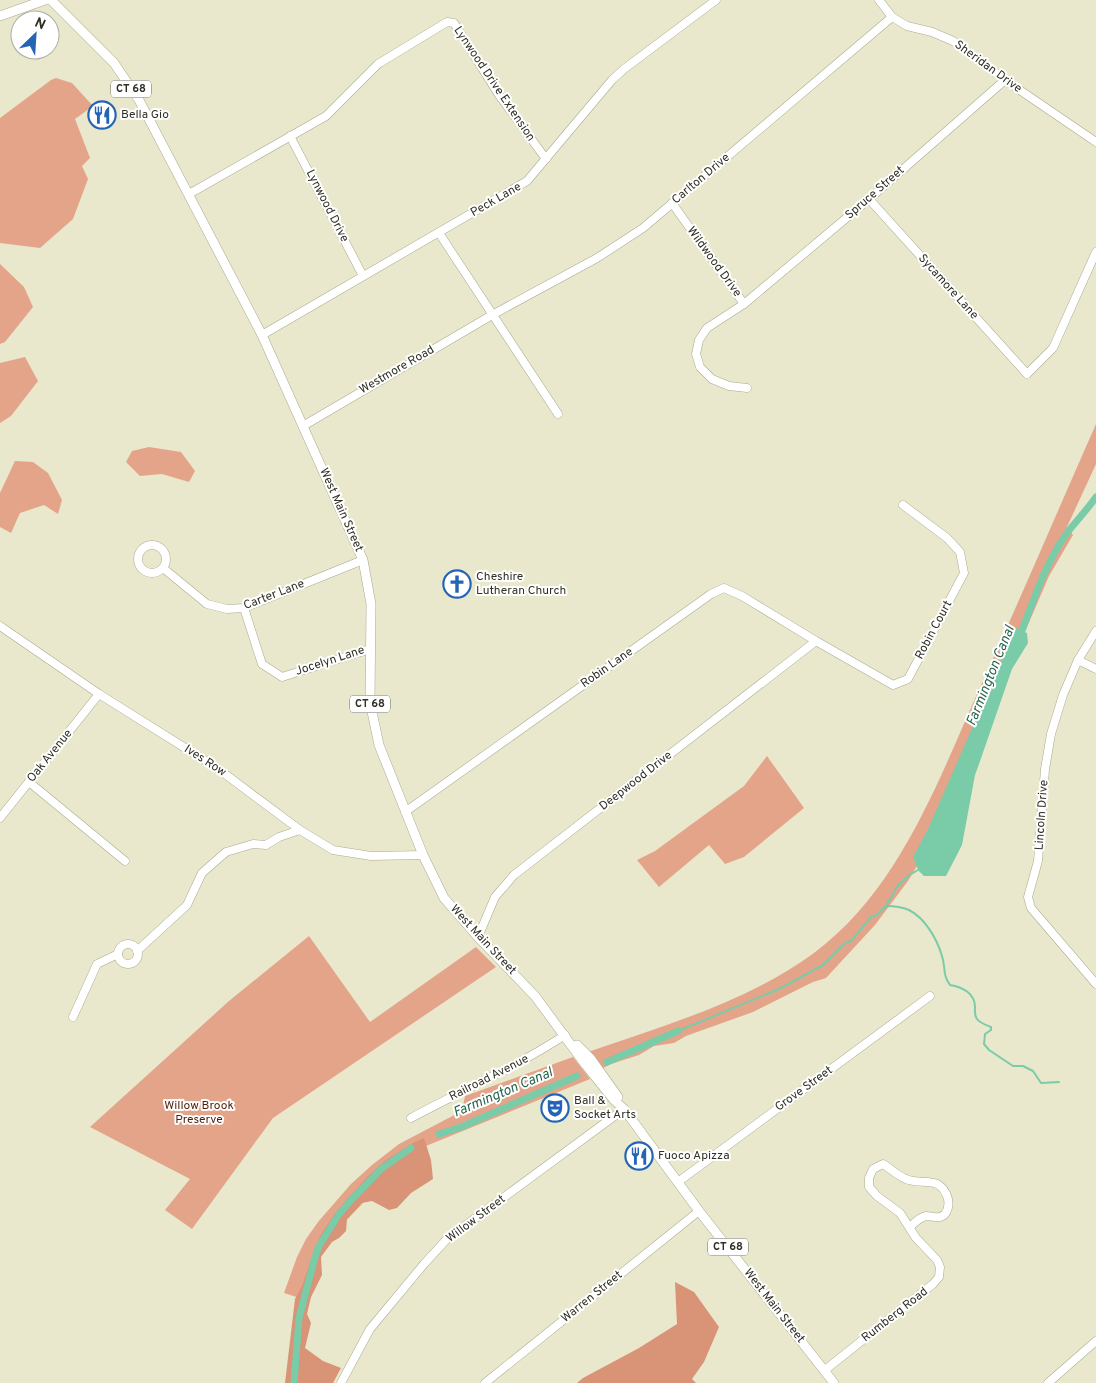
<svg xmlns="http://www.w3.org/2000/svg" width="1096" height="1383" viewBox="0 0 1096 1383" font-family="Overpass,sans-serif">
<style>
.green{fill:#e4a48a}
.forest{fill:#d99376}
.water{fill:#7acba8}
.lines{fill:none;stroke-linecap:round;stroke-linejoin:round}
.stream{stroke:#7acba8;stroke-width:2}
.canal{stroke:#7acba8;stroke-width:7}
.minor-casing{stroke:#aba98f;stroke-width:9}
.major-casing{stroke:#aba98f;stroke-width:10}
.minor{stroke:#fff;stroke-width:8}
.major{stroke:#fff;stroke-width:9}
.labels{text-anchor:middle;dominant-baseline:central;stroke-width:4;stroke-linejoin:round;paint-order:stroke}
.shield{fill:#fff;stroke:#6e6d66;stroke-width:1}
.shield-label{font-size:11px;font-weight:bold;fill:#302f24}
.street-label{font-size:12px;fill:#302f24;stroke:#fff}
.poi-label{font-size:12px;fill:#302f24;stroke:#fff;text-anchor:start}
.park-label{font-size:12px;fill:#4b1e09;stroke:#fff}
.water-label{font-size:14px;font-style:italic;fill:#26644c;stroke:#fff}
</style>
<rect width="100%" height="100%" fill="#e9e8cc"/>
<g class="green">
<path d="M56 78 72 83 93 106 75 119 90 158 82 166 88 179 73 219 40 248 0 243V118L51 80Z"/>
<path d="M0 264 24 287 33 307 5 342 0 344Z"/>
<path d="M25 357 38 381 11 416 0 423V363Z"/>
<path d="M1096 424V464L1067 527 1073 535 1049 576 971 757 923 856 908 881 875 925 826 978 813 982 753 1012 686 1036 674 1043 654 1046 639 1055 611 1064 601 1069 588 1052C665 1025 747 1002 814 953 901 888 939 778 982 683 1021 597 1058 510 1096 424Z"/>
<path d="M149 447 181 452 195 471 189 482 162 474 140 476 126 462 132 451Z"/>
<path d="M15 461 33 462 48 473 62 500 58 514 44 505 20 513 11 533 0 527V493Z"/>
<path d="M767 756 804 808 744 857 725 864 709 845 659 887 637 860 655 851 744 786Z"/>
<path d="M309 936 370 1022 476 947 496 967 273 1118 192 1229 165 1210 190 1179 90 1127 229 1001Z"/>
<path d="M573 1057 590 1079 426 1146 379 1186 342 1225 315 1261 306 1300 284 1293 297 1257 306 1239 318 1222 351 1184 372 1165 399 1144 462 1111 465 1096Z"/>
</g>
<g class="forest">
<path d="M424 1138 431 1160 433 1179 411 1193 397 1208 389 1210 372 1201 362 1203 347 1219 346 1231 339 1238 332 1242 321 1257 322 1275 311 1297 307 1314 311 1323 305 1348 323 1361 341 1368 333 1383H285L295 1299 302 1286 314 1251 320 1236 336 1212 367 1177 386 1160 413 1143Z"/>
<path d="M675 1282 694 1292 719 1327 704 1362 692 1379 696 1383H577L583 1378 639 1348 677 1324Z"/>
</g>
<path class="water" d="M1016 628 1027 633 1028 643 1012 669 979 764 975 775 962 845 946 876H924L918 870 913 857 928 829Z"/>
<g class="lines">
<g class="stream">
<path d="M886 906C893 906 902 907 909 910 925 918 937 939 942 956 946 968 942 974 950 985 962 987 975 993 975 1007 975 1011 974 1015 977 1019 980 1023 986 1025 991 1027V1030L985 1034 984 1044 989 1050 1013 1066H1023L1033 1071 1041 1083 1059 1082"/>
<path d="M678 1031 779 989 823 965 844 944 852 940 871 917 877 915 886 906 897 887 908 876 918 870"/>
</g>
<g class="canal">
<path d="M1019 638C1033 603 1044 565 1067 533 1076 521 1087 510 1096 497"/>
<path d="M607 1062 678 1031"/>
<path d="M439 1134 461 1127 577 1076"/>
<path d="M294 1383 299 1318 315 1257 319 1246 339 1214 354 1197 381 1169 411 1148"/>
</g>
<g class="minor-casing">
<g id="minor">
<path d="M879 0 892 17 907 26 932 32 953 41 1005 80 1096 142"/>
<path d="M290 136 363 276"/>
<path d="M189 194 326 116 378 64 447 22 454 23 499 95 546 159"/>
<path d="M869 199 1027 374 1053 348 1096 252"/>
<path d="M672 203 744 304"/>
<path d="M439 233 558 414"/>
<path d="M262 335 527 181 612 80 624 69 716 0"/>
<path d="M747 388 729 386 712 379 700 367 696 354 699 340 707 328 744 304 869 199 1005 80"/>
<path d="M303 426 492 315 597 258 643 228 892 17"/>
<circle cx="152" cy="559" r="14"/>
<path d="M163 568 207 604 227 609 244 608 363 560"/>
<path d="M244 608 262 664 282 677 370 649"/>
<path d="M0 626 99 694 217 768 300 830 333 850 371 856 423 855"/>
<path d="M1096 631 1078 660 1063 695 1051 734 1045 769 1038 861 1028 897 1031 908 1096 984"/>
<path d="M1078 660 1096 669"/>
<path d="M29 782 125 861"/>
<path d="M405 812 711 594 724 588 742 596 816 641 893 685 908 679 964 573 960 552 947 538 903 505"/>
<path d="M0 818 99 694"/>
<path d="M478 937 495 897 514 875 816 641"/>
<circle cx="128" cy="954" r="10"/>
<path d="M137 951 187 905 202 873 226 852 253 844 266 845 279 837 300 830"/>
<path d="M73 1017 97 964 118 954"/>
<path d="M411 1118C463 1090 516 1067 565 1035"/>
<path d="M678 1182 930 996"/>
<path d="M825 1370 933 1284 939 1277 940 1267 937 1260 916 1238 900 1213 877 1196 869 1187V1178L873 1169 883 1164C891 1169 898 1176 906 1179 922 1186 941 1174 948 1199 949 1204 948 1210 945 1214 939 1220 933 1216 926 1216 920 1217 914 1223 910 1227"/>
<path d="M341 1383 370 1329 424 1264 447 1239 624 1109"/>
<path d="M485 1383 699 1211"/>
<path d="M1048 1383 1096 1341"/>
</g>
</g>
<g class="major-casing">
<g id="major">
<path d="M51 0 114 63 139 100 262 335 363 560 371 604 370 702 379 745 423 855 444 898 478 937 535 996 585 1064 614 1100 624 1109 699 1211 834 1383"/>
<path d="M0 16 45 0"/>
<path d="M577 1045 591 1059 618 1097"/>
</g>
</g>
<use href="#minor" class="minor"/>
<use href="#major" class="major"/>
</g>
<defs>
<g id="restaurant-ring" transform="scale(1.4375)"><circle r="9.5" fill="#fff" stroke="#2464b5" stroke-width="1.5"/><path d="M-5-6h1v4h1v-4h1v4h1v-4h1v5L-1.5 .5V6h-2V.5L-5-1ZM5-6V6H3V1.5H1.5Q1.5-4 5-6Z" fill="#2464b5"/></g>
<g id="church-ring" transform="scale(1.4375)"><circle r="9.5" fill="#fff" stroke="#2464b5" stroke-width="1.5"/><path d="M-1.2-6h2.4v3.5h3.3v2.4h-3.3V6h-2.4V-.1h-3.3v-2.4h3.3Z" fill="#2464b5"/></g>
<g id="theatre-ring" transform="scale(1.4375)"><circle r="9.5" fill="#fff" stroke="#2464b5" stroke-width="1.5"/><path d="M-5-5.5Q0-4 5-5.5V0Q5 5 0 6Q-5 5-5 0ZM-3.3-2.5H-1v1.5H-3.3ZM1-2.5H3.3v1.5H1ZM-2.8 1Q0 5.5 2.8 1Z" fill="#2464b5"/></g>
</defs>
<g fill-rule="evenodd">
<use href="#restaurant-ring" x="102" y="115"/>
<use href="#church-ring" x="457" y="584"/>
<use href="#theatre-ring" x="555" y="1108"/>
<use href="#restaurant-ring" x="639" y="1156"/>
</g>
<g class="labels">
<g class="shield">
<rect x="111" y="80.5" width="40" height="17" rx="4"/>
<rect x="350" y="695.5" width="40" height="17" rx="4"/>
<rect x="708" y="1238.5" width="40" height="17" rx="4"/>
</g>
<g class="shield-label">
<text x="131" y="89">CT 68</text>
<text x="370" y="704">CT 68</text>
<text x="728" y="1247">CT 68</text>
</g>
<g class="street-label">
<text transform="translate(988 67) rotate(36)">Sheridan Drive</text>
<text transform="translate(494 84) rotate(56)">Lynwood Drive Extension</text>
<text transform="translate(701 179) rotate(-40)">Carlton Drive</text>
<text transform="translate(875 193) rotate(-41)">Spruce Street</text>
<text transform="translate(496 200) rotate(-30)">Peck Lane</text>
<text transform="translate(327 206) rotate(63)">Lynwood Drive</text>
<text transform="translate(714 262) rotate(54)">Wildwood Drive</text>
<text transform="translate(948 287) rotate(48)">Sycamore Lane</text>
<text transform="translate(397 370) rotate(-30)">Westmore Road</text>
<text transform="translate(341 510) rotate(66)">West Main Street</text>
<text transform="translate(274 595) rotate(-21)">Carter Lane</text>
<text transform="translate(934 630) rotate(-62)">Robin Court</text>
<text transform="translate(330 661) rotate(-18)">Jocelyn Lane</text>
<text transform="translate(607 668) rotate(-35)">Robin Lane</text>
<text transform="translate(50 756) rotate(-51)">Oak Avenue</text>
<text transform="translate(205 761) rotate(33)">Ives Row</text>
<text transform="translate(636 781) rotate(-38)">Deepwood Drive</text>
<text transform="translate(1042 815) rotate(-86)">Lincoln Drive</text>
<text transform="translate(483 940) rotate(47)">West Main Street</text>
<text transform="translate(489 1078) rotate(-27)">Railroad Avenue</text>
<text transform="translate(804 1089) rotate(-36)">Grove Street</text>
<text transform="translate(476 1219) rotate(-37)">Willow Street</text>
<text transform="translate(592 1297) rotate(-39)">Warren Street</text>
<text transform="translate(774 1306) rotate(52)">West Main Street</text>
<text transform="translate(895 1315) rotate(-38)">Rumberg Road</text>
</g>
<g class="poi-label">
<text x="121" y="115">Bella Gio</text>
<text x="476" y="577">Cheshire<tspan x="476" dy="14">Lutheran Church</tspan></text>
<text x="574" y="1101">Ball &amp;<tspan x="574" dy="14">Socket Arts</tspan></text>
<text x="658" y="1156">Fuoco Apizza</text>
</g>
<g class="park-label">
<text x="199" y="1106">Willow Brook<tspan x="199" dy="14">Preserve</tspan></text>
</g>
<g class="water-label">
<text transform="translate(991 676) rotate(-68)">Farmington Canal</text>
<text transform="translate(503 1093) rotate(-23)">Farmington Canal</text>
</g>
</g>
<g transform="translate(35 35) rotate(25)"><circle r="24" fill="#ffffff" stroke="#acaca7"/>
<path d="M0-4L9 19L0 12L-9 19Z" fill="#2464b5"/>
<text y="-8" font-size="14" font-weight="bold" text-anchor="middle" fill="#302f24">N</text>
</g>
</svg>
